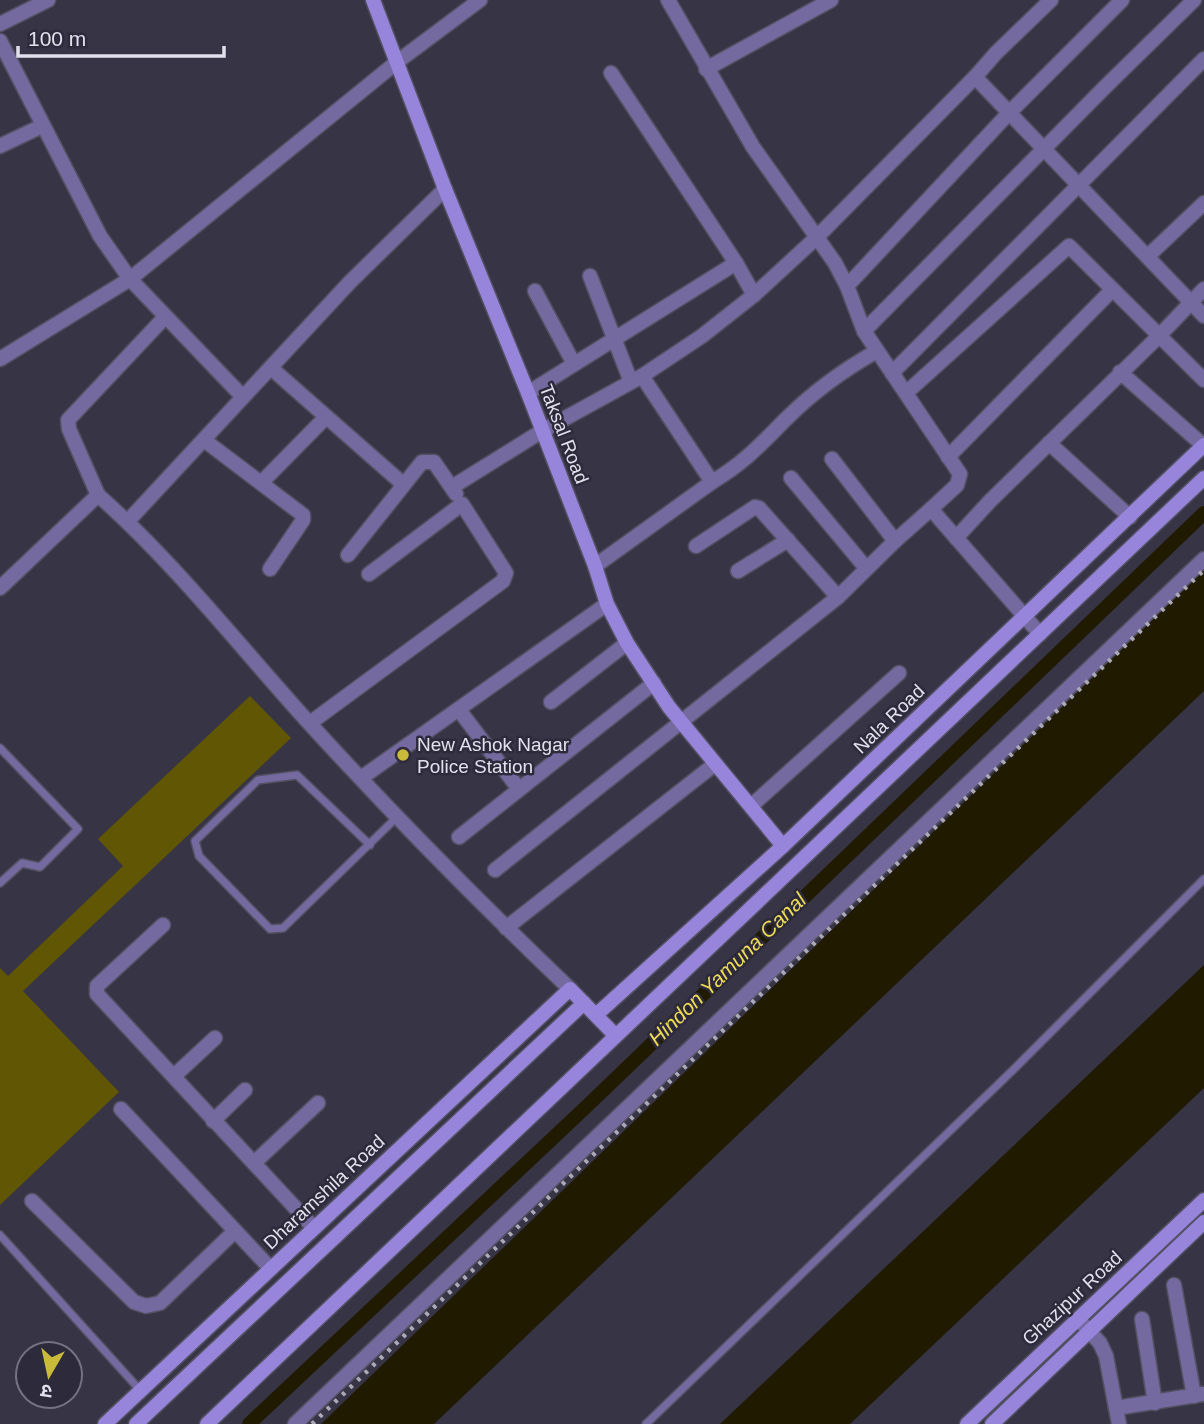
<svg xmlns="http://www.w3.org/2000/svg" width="1204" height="1424" viewBox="0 0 1204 1424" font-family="Helvetica,'Noto Sans Devanagari',sans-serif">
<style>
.green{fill:#605604}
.water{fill:#201b00}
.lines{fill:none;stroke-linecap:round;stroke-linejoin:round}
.canal{stroke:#201b00;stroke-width:14}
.lane-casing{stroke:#525061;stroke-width:10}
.street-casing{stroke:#525061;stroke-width:17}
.secondary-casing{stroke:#525061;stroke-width:17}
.lane{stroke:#746aa0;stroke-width:7}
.street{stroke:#746aa0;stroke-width:14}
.secondary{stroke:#9685da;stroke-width:14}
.rail{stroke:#acaab8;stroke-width:4.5;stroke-dasharray:3.5 7;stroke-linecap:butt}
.poi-dot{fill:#caba3a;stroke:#2d2a3c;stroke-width:2.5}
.labels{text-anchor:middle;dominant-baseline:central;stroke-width:5;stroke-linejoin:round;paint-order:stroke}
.street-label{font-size:19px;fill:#e2e0ec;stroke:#2d2a3c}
.poi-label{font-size:19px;fill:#e2e0ec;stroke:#2d2a3c;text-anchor:start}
.water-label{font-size:21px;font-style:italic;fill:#eddb54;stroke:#2d2a3c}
</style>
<rect width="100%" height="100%" fill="#373446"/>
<path class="green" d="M250 696 291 738 23 991 119 1092 0 1205V968L8 976 123 866 98 839Z"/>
<g class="water">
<path d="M1204 570V691L434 1424H321Z"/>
<path d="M1204 965V1088L850 1424H720Z"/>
</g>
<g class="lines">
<path class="canal" d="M249 1424 587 1106 1204 513"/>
<g class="lane-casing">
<g id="lane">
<path d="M0 748 78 829 40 867 22 863 0 883"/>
<path d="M370 845 297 775 258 780 195 841 199 856 270 929 283 928 396 818"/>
<path d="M0 1235 140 1390"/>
<path d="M646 1424 1012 1071 1204 879"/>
</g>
</g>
<g class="street-casing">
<g id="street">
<path d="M668 0 753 147 835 263 847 286 864 331 960 474 957 485 931 509 1040 634"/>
<path d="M0 24 48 0"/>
<path d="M0 41 100 236 130 279 242 396"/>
<path d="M706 69 831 0"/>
<path d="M975 77 1204 316"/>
<path d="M0 146 42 126"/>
<path d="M1148 256 1204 203"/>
<path d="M736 263 754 295 816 238 975 77 996 53 1051 0"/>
<path d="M590 276 631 382"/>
<path d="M847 286 1008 114 1122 0"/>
<path d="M535 291 574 364"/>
<path d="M864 331 1105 87 1194 0"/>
<path d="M0 359 130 279 397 62 480 0"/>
<path d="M271 368 403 484"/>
<path d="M1120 372 1204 446"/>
<path d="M892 373 1204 59"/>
<path d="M642 376 712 482"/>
<path d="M528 393 736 263 611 73"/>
<path d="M906 393 1069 246 1204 380"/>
<path d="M204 440 303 515V520L270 569"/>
<path d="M1049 443 1130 517"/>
<path d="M948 457 1112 290"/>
<path d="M832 459 895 541"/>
<path d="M791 478 866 568"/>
<path d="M262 482 326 417"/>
<path d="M452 487 542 431 642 376 702 336 754 295"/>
<path d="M98 495 69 429 68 420 165 317"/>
<path d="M128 521 350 282 445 189"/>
<path d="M956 538 990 501 1158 337 1204 289"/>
<path d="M696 546 755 507 759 508 838 597"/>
<path d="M348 555 422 462H434L456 494"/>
<path d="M595 566 712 482C745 462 759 446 786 419 812 393 845 369 877 351"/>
<path d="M738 571 788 540"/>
<path d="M0 588 98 495C176 564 240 647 310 724 394 816 480 903 570 989"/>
<path d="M551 702 627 643"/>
<path d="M459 710 519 789"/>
<path d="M310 723 503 581 506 573 462 504 369 574"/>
<path d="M361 778 607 604"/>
<path d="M751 806 899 673"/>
<path d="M459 837 654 683"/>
<path d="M495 870 838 597 895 541 931 509"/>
<path d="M163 925 97 986V994L314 1228"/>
<path d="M506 928 715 764"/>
<path d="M174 1076 215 1038"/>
<path d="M121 1109 271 1269"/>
<path d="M213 1121 245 1090"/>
<path d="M254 1163 318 1103"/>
<path d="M32 1201 134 1302 146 1306 160 1303 235 1231"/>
<path d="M1174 1285 1194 1396"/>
<path d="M1078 1319 1100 1343 1106 1356 1119 1424"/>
<path d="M1142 1319 1155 1403"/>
<path d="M1116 1408 1203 1394"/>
<path d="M295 1424 1204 559"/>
</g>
</g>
<g class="secondary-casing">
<g id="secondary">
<path d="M373 0 445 189 528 393 595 566 607 604 627 643 669 707 783 846"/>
<path d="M596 1015 783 846 1204 445"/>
<path d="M105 1424 570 989 615 1035"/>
<path d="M136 1424 584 1003"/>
<path d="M207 1424 1204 478"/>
<path d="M967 1424 1204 1200"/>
<path d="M992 1424 1204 1222"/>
</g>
</g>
<use href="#lane" class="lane"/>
<use href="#street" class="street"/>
<use href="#secondary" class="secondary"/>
<path class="rail" d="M312 1424 1204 570"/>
</g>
<circle class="poi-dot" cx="403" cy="755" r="7"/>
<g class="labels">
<g class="street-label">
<text transform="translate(564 434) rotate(69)">Taksal Road</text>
<text transform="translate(889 719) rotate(-44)">Nala Road</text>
<text transform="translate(324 1192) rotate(-43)">Dharamshila Road</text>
<text transform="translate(1072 1298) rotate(-43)">Ghazipur Road</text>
</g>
<g class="poi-label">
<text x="417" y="744">New Ashok Nagar<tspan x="417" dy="22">Police Station</tspan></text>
</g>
<g class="water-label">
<text transform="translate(727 969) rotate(-44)">Hindon Yamuna Canal</text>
</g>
</g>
<g transform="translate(49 1375) rotate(189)"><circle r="33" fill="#2d2a3c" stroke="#757382" stroke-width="2"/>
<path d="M0-5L12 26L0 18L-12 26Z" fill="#caba3a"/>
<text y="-10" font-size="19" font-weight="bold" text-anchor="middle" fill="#e2e0ec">उ</text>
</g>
<path d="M18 46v10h206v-10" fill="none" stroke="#e2e0ec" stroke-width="3.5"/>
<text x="28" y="46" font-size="21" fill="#e2e0ec" stroke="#2d2a3c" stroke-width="5" paint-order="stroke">100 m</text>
</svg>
